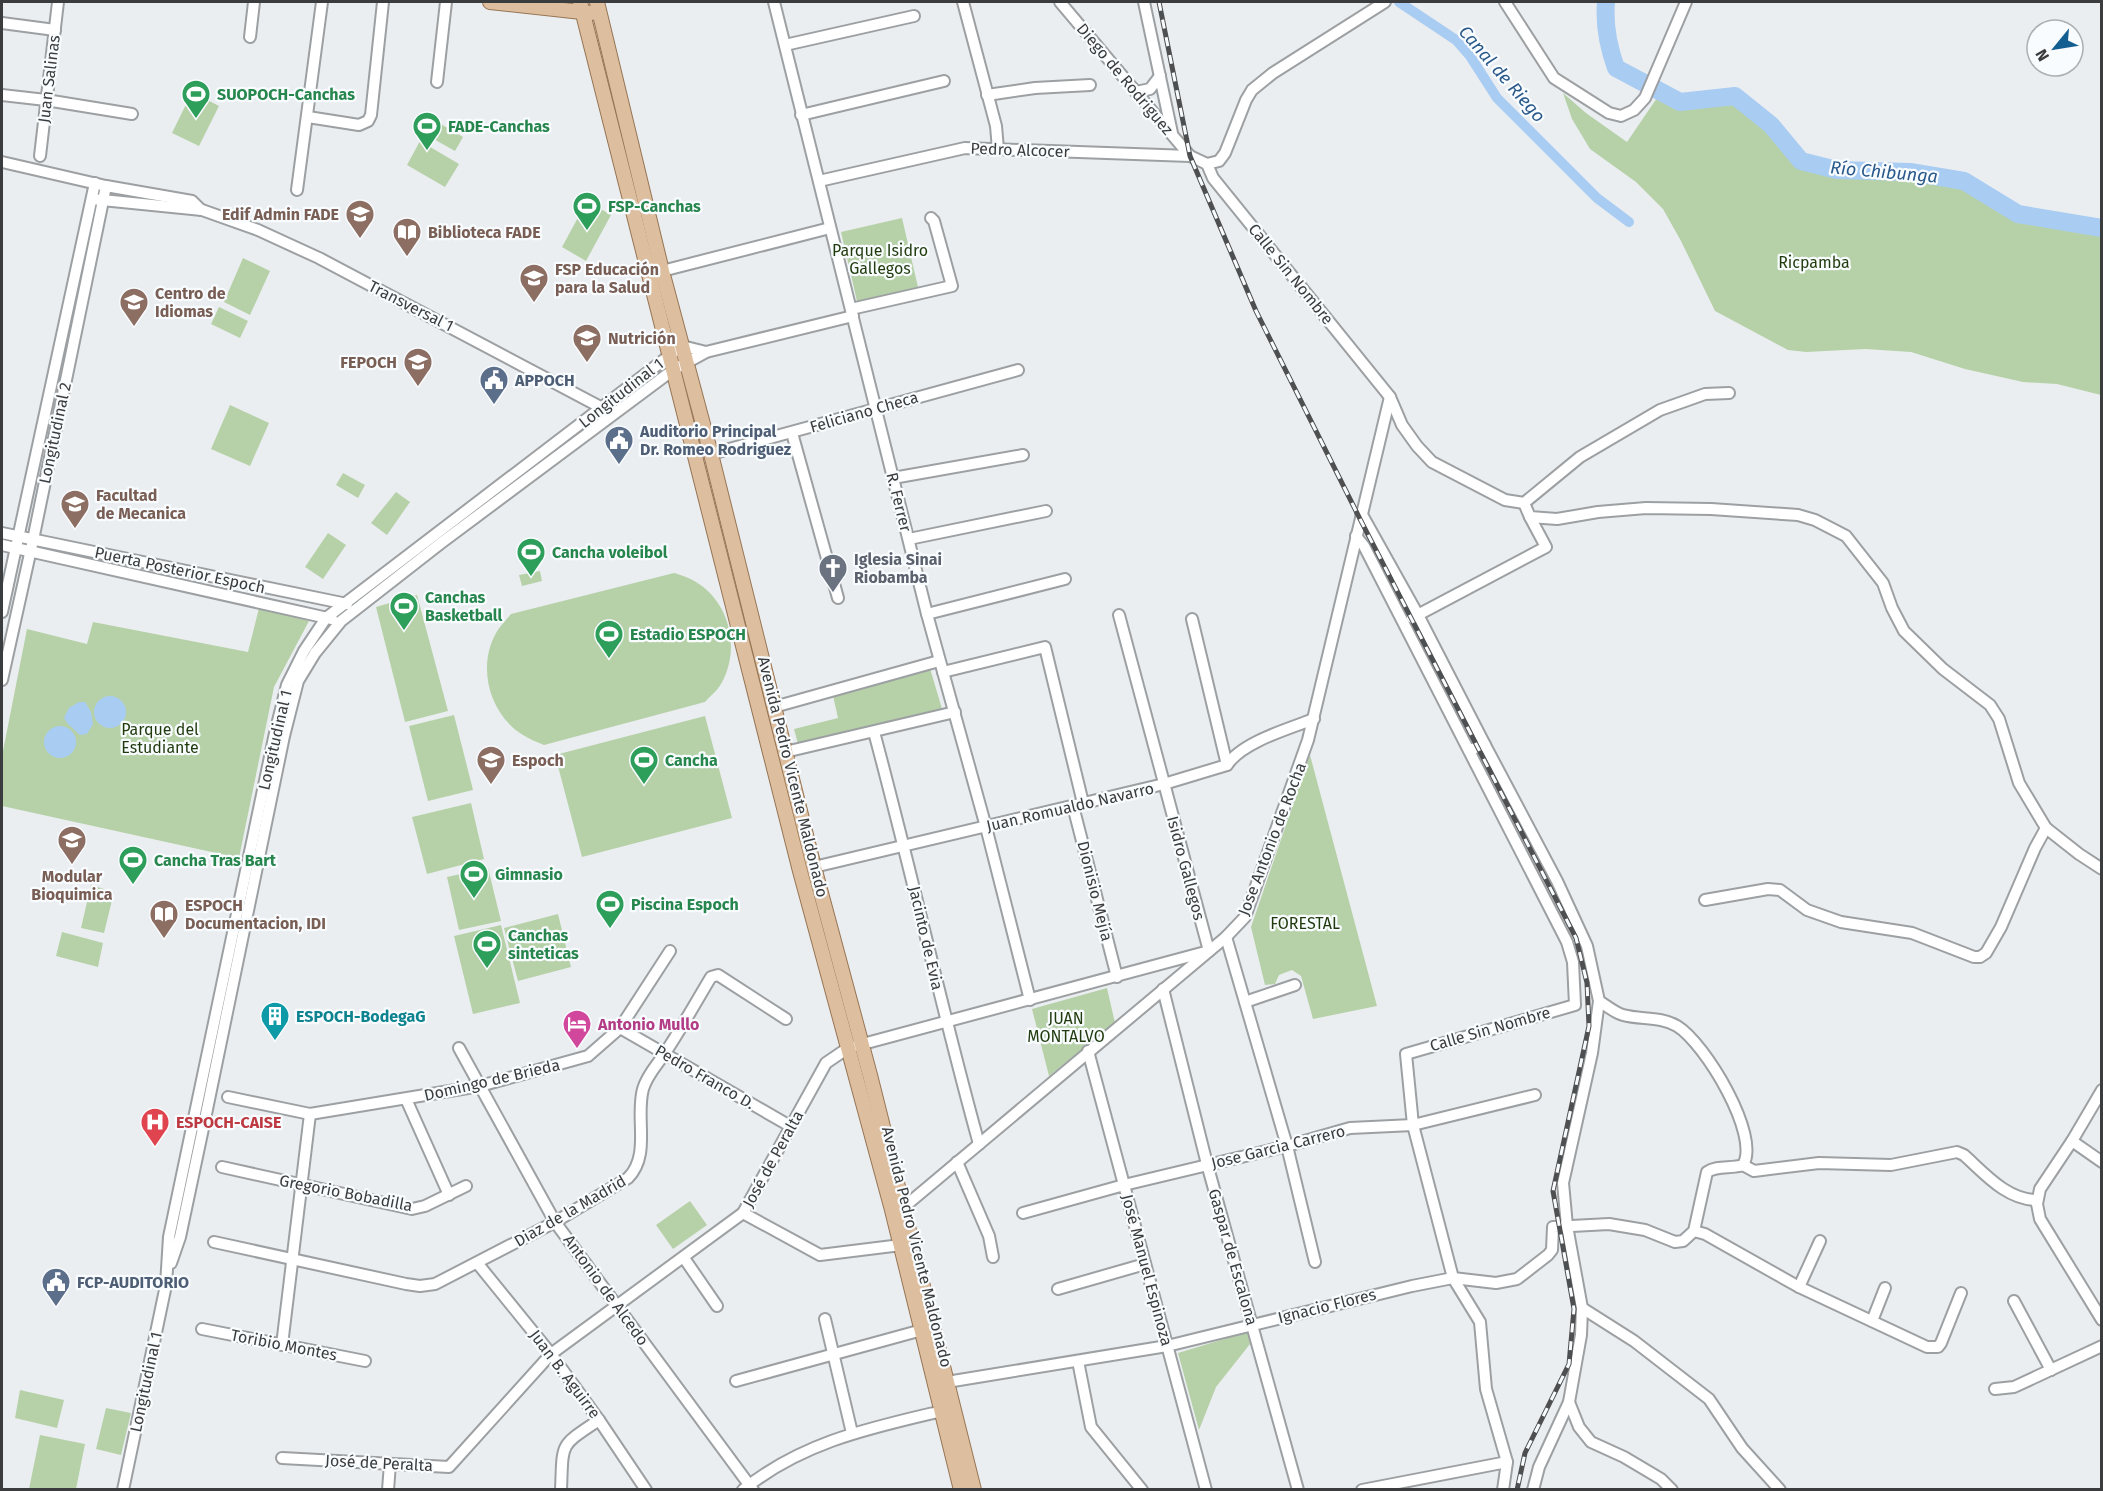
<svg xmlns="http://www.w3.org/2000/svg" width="2103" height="1491" viewBox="0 0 2103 1491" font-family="'Fira Sans',sans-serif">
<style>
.green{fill:#b6d1a8}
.water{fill:#a9ccf3}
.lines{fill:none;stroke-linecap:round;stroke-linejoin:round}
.canal{stroke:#a9ccf3;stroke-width:10}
.river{stroke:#a9ccf3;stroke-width:18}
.minor-casing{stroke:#9da0a2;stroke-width:14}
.major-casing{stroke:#967554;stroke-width:16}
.minor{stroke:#fff;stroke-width:10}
.major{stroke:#ddbfa0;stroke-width:14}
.rail-casing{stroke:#4e4f50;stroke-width:5}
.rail{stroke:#f9fcfe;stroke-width:3;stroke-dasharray:9;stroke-linecap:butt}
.labels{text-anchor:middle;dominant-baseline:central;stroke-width:4.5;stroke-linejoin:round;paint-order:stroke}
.street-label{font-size:16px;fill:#3b3c3d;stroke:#f9fcfe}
.leisure-label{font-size:16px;font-weight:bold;fill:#27864d;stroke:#f9fcfe;text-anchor:start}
.education-label{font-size:16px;font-weight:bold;fill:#785e54;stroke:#f9fcfe;text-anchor:start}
.park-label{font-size:16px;fill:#1f3a0c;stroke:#f9fcfe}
.service-label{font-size:16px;font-weight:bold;fill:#4e5e75;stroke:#f9fcfe;text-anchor:start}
.worship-label{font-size:16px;font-weight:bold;fill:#5b616d;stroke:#f9fcfe;text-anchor:start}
.culture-label{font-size:16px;font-weight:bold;fill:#0d838f;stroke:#f9fcfe;text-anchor:start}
.hotel-label{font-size:16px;font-weight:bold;fill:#b23c85;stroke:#f9fcfe;text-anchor:start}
.health-label{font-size:16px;font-weight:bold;fill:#be3a42;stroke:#f9fcfe;text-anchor:start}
.water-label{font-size:18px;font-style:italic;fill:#29588a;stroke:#f9fcfe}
</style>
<rect width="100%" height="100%" fill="#ebeef1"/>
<g class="green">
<path d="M192 92 219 106 199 146 172 133Z"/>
<path d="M1661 92 1684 108 1732 96 1774 135 1793 162 1812 170 1838 177 1859 171 1961 188 2006 214 2036 223 2101 234V395L2057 384 2023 382 1965 369 1911 352 1865 349 1806 352 1788 350 1715 311 1681 241 1663 209 1636 182 1590 149 1572 119 1563 93 1586 113 1627 142Z"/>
<path d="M439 123 463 137 455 151 430 137Z"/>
<path d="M420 141 459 164 445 187 407 165Z"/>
<path d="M587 201 611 215 586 261 562 247Z"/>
<path d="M902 218 918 287 857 301 841 232Z"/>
<path d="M243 258 270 271 250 315 224 302Z"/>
<path d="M219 307 248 321 240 338 211 324Z"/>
<path d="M230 405 269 423 250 466 211 449Z"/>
<path d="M343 473 365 485 358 498 336 485Z"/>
<path d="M396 492 410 502 387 535 371 523Z"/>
<path d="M328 533 346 545 323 579 305 567Z"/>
<path d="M540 571 542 581 522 586 519 575Z"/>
<path d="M674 573C681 575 690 578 696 582 730 602 741 650 721 684 717 691 710 696 705 702L544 745C537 742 529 739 523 735 489 714 477 667 496 633 500 626 506 620 511 614Z"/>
<path d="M417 595 448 711 405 722 376 607Z"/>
<path d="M259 608 295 616 309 621 274 687 239 858 2 806V756L27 629 87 644 93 622 248 652Z"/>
<path d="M929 665 945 719 801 755 794 729 838 718 832 691Z"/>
<path d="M454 715 473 790 428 801 409 726Z"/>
<path d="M705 716 732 818 582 857 555 755Z"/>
<path d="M1310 755 1377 1006 1313 1019 1301 976 1292 970 1279 975 1275 984 1265 985 1251 927Z"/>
<path d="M471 803 484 859 427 874 412 817Z"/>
<path d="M488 868 501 921 459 930 447 877Z"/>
<path d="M91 885 114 892 104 933 81 928Z"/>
<path d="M558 914 571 967 518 981 504 928Z"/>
<path d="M501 925 520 1003 473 1014 454 936Z"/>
<path d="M62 932 103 943 98 967 56 956Z"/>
<path d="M1107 988 1115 1023 1049 1076 1032 1009Z"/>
<path d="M690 1201 707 1225 673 1249 656 1225Z"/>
<path d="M1247 1332 1250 1344 1216 1387 1199 1430 1178 1353Z"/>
<path d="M20 1390 64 1400 57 1428 15 1418Z"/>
<path d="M106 1408 131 1413 121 1455 96 1449Z"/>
<path d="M40 1435 85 1444 76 1489H29Z"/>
</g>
<g class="water">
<circle cx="110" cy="712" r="16"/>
<path d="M79 702H85L91 712 93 724 87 734 80 735 67 723 64 718 69 708Z"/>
<circle cx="60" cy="742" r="16"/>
</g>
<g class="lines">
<path class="canal" d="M1399 2 1456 40 1470 56 1497 98 1597 198 1629 222"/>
<path class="river" d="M1606 2C1604 25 1608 46 1616 68L1680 102 1735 96 1771 125 1801 161 1837 170 1910 172 1964 181 2018 214 2102 228"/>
<g class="minor-casing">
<g id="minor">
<path d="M774 2 927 614 986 827 1030 1000"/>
<path d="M963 2 996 126 998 149"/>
<path d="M1060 2 1190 156"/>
<path d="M1144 2 1172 133"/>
<path d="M1505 2 1554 78 1609 113 1621 116 1634 110 1645 98 1686 2"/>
<path d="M2 23 55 30"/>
<path d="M250 37 254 2"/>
<path d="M785 45 914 16"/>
<path d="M437 82 446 2"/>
<path d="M1136 92 1150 89 1160 76"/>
<path d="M2 95 46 100 132 114"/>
<path d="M987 95 1035 88 1090 85"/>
<path d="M801 115 944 81"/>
<path d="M308 117 359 125 368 121 371 115 383 2"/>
<path d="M40 156 58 2"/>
<path d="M2 162 106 186 192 201 201 210"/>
<path d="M1207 164 1219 161 1225 153 1246 100 1252 90 1273 73 1385 2"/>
<path d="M819 181 965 148 1190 156 1207 164 1213 178 1390 397 1402 425 1417 446 1432 462 1505 500 1524 503 1580 457 1660 410 1705 394 1729 393"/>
<path d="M297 190 322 2"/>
<path d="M92 199 202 210 258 230 319 258 606 410"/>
<path d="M662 271 830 228"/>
<path d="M851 309 952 286 934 221 931 218"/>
<path d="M792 433 838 598"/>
<path d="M711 454 1018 370"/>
<path d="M893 478 1023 455"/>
<path d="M1524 503 1530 517 1557 519 1598 512 1646 508 1711 509 1798 515 1815 520 1846 536 1883 583 1892 608 1904 631 1943 669 1990 705 1999 719 2019 783 2046 828 2079 854 2102 869"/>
<path d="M1361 513 1418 615 1485 745"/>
<path d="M2 533 347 604"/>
<path d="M1356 536 1364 546 1567 942 1573 962 1575 1005 1406 1054 1413 1125 1453 1278 1480 1322 1486 1389 1507 1462 1503 1490"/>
<path d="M909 539 1046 511"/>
<path d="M2 545 332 619"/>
<path d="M2 612 95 183"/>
<path d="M927 614 1065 579"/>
<path d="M1412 618 1546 547 1530 517"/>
<path d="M1192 619 1227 765"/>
<path d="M943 672 1045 647 1083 803"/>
<path d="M2 680 33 540 106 186"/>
<path d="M774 707 939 661"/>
<path d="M874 732C911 869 941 1007 979 1144"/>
<path d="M1469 750 1485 745 1557 881 1587 946 1599 1001 1592 1053 1563 1183 1567 1226 1582 1308 1581 1335 1569 1402 1539 1467 1533 1490"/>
<path d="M785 752 955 712"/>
<path d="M1073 806 1117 977"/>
<path d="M814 867 1164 784 1227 765C1242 742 1288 729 1314 719"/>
<path d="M1705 900 1768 889 1780 890 1807 910 1841 922 1912 933 1974 957H1980L1986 953 2001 927 2035 848 2046 828"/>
<path d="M1226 937 1287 1146 1315 1262"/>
<path d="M1163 989 1207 1164 1298 1490"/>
<path d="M1245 1002 1295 985"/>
<path d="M620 1028 790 1126"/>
<path d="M459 1048 555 1222 753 1490"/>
<path d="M1088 1051 1206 1490"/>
<path d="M2102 1090 2072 1141 2040 1189 2037 1204 2040 1219 2102 1320"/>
<path d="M228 1097 310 1114 480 1086 588 1056 620 1028 670 951"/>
<path d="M406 1099 449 1195"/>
<path d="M2072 1141 2102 1162"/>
<path d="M957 1162 989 1236 993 1257"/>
<path d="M1743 1165 1754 1171 1819 1163 1891 1165 1957 1152 1964 1155C1985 1174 2007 1200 2037 1200"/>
<path d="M222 1167 412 1209 425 1206 466 1186"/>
<path d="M904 1207 1226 937 1245 917 1308 740 1390 397"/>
<path d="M743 1213 820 1255 901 1245"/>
<path d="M1023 1213 1124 1185 1287 1146 1350 1128 1413 1125 1535 1095"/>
<path d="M1694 1231 1705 1234 1799 1287 1927 1347H1938L1941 1343 1961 1293"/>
<path d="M214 1242 406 1284 420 1286 435 1284 555 1222 628 1178C651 1155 635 1118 643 1089 647 1075 657 1065 665 1053 681 1029 696 1002 711 977L718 975 786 1019"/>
<path d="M684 1258 717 1306"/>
<path d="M171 1263 180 1237 205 1119 284 736 298 681 315 653 341 621 441 543 673 370 706 352 853 316"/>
<path d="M478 1264 551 1354 599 1420 646 1490"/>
<path d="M1799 1287 1820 1241"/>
<path d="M1058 1289 1145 1264"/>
<path d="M2014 1301 2051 1370"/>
<path d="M1582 1308 1634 1341 1709 1399 1742 1448 1780 1490"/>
<path d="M825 1319 852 1433"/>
<path d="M1872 1321 1885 1288"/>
<path d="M202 1329 365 1361"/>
<path d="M282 1345 310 1114"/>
<path d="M1078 1361 1091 1427 1142 1490"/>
<path d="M736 1381 922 1330"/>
<path d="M947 1382 1167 1346 1412 1286 1453 1278 1496 1283 1517 1279 1548 1255 1552 1250 1553 1227 1609 1224 1645 1230 1675 1242 1683 1241 1694 1231 1707 1172C1717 1165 1732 1169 1743 1165 1761 1136 1705 1043 1677 1026 1660 1016 1641 1020 1623 1015 1615 1013 1607 1006 1599 1001"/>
<path d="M1995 1389 2014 1387 2102 1346"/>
<path d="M1569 1402 1579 1427 1591 1442 1624 1457 1661 1479 1672 1490"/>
<path d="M282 1458 449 1467 551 1354 743 1213 826 1063 848 1048 1209 951 1119 615"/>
<path d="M123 1490 166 1285 169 1237 275 733 287 685 304 651 326 618 682 346 706 352"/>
<path d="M388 1490 390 1464"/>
<path d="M561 1490C563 1441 559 1447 599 1420"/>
<path d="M743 1490C802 1442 870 1428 942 1411"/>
<path d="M1362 1490 1507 1462"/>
</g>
</g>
<g class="major-casing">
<g id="major">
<path d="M490 2 591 13"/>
<path d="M580 2 800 871 892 1210 961 1490"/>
<path d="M597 2 662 271 711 454 814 867 870 1075 974 1490"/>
</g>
</g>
<use href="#minor" class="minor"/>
<use href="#major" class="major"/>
<g class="rail-casing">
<path id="rail" d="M1159 2 1190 156 1256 311 1360 519 1576 938 1587 983 1589 1026 1553 1191 1574 1309 1569 1364 1525 1453 1517 1490"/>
</g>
<use href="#rail" class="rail"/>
</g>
<defs>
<g id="stadium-pin" transform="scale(1.5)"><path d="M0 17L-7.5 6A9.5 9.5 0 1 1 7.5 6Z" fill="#2e9e5b" stroke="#f9fcfe"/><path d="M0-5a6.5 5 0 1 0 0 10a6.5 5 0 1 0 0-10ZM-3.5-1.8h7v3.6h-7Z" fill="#fff"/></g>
<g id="school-pin" transform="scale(1.5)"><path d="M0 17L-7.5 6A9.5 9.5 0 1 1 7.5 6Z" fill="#8d6e63" stroke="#f9fcfe"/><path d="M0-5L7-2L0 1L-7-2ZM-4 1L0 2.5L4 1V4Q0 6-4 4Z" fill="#fff"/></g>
<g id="library-pin" transform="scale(1.5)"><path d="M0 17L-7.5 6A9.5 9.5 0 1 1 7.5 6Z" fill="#8d6e63" stroke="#f9fcfe"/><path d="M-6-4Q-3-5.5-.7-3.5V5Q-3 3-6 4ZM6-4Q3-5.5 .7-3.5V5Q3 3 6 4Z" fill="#fff"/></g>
<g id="civic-pin" transform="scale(1.5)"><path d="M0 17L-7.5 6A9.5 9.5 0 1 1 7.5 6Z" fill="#5c6f8a" stroke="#f9fcfe"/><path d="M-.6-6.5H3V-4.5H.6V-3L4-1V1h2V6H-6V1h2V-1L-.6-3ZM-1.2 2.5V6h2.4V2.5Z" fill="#fff"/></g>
<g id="church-pin" transform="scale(1.5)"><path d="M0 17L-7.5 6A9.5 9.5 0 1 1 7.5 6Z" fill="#6b7280" stroke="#f9fcfe"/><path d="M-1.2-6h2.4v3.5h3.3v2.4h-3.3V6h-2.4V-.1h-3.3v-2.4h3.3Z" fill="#fff"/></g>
<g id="building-pin" transform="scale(1.5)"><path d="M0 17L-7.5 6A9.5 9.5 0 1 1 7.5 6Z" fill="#0f9aa8" stroke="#f9fcfe"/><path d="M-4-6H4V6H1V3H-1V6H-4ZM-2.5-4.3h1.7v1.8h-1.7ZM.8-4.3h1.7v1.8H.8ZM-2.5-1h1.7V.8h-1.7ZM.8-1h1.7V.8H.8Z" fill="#fff"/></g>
<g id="hotel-pin" transform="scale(1.5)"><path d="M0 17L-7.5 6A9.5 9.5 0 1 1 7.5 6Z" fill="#d1479c" stroke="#f9fcfe"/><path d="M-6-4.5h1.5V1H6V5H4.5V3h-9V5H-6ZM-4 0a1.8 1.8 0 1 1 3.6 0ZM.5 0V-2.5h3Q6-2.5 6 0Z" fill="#fff"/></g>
<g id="hospital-pin" transform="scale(1.5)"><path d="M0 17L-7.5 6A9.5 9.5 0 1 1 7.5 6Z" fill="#e0444e" stroke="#f9fcfe"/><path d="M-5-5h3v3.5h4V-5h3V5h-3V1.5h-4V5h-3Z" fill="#fff"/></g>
</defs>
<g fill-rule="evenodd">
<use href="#stadium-pin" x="196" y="94"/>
<use href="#stadium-pin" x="427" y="126"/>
<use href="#stadium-pin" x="587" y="206"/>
<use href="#school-pin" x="360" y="214"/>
<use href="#library-pin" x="407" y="232"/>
<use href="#school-pin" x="534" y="278"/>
<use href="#school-pin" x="134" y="302"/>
<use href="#school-pin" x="587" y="338"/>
<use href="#school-pin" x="418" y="362"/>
<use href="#civic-pin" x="494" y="380"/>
<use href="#civic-pin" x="619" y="440"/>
<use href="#school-pin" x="75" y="504"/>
<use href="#stadium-pin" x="531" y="552"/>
<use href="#church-pin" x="833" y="568"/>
<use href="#stadium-pin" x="404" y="606"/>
<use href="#stadium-pin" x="609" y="634"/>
<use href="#school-pin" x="491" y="760"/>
<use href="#stadium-pin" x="644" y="760"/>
<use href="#school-pin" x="72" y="840"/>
<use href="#stadium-pin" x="133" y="860"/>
<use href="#stadium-pin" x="474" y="874"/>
<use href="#stadium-pin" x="610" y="904"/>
<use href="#library-pin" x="164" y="914"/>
<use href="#stadium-pin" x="487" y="944"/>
<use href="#building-pin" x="275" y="1016"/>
<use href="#hotel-pin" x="577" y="1024"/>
<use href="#hospital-pin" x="155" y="1122"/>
<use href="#civic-pin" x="56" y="1282"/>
</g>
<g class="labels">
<g class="street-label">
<text transform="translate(49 79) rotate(-83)">Juan Salinas</text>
<text transform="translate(1125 79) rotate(50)">Diego de Rodriguez</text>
<text transform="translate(1020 150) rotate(2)">Pedro Alcocer</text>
<text transform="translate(1291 274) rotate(51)">Calle Sin Nombre</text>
<text transform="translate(411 306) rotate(27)">Transversal 1</text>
<text transform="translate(621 393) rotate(-38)">Longitudinal 1</text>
<text transform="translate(864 412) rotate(-16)">Feliciano Checa</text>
<text transform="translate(55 433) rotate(-78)">Longitudinal 2</text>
<text transform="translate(899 502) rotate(76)">R. Ferrer</text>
<text transform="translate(180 570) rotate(12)">Puerta Posterior Espoch</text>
<text transform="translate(275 740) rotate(-77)">Longitudinal 1</text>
<text transform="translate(793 777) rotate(76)">Avenida Pedro Vicente Maldonado</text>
<text transform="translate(1070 807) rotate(-13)">Juan Romualdo Navarro</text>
<text transform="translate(1272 839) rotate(-69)">Jose Antonio de Rocha</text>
<text transform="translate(1186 868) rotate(75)">Isidro Gallegos</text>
<text transform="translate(1095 891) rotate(76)">Dionisio Mejía</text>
<text transform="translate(926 938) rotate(77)">Jacinto de Evia</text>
<text transform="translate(1490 1029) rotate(-16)">Calle Sin Nombre</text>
<text transform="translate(705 1077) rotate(30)">Pedro Franco D.</text>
<text transform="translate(492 1080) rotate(-13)">Domingo de Brieda</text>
<text transform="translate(1278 1147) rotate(-14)">Jose Garcia Carrero</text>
<text transform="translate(773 1159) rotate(-61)">José de Peralta</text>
<text transform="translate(346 1193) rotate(11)">Gregorio Bobadilla</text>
<text transform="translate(570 1211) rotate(-30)">Diaz de la Madrid</text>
<text transform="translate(917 1247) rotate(76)">Avenida Pedro Vicente Maldonado</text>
<text transform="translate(1233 1257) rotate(74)">Gaspar de Escalona</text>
<text transform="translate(1147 1270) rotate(75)">José Manuel Espinoza</text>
<text transform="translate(606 1290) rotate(54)">Antonio de Alcedo</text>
<text transform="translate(1327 1306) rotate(-14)">Ignacio Flores</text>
<text transform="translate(284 1345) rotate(11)">Toribio Montes</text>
<text transform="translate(565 1374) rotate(53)">Juan B. Aguirre</text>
<text transform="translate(146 1382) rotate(-78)">Longitudinal 1</text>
<text transform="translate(379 1463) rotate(3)">José de Peralta</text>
</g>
<g class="leisure-label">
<text x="217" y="94">SUOPOCH-Canchas</text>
<text x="448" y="126">FADE-Canchas</text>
<text x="608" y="206">FSP-Canchas</text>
<text x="552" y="552">Cancha voleibol</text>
<text x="425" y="597">Canchas<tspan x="425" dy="18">Basketball</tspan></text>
<text x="630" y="634">Estadio ESPOCH</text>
<text x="665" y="760">Cancha</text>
<text x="154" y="860">Cancha Tras Bart</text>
<text x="495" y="874">Gimnasio</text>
<text x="631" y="904">Piscina Espoch</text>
<text x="508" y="935">Canchas<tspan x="508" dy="18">sinteticas</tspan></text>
</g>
<g class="education-label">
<text x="339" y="214" text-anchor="end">Edif Admin FADE</text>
<text x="428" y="232">Biblioteca FADE</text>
<text x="555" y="269">FSP Educación<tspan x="555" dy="18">para la Salud</tspan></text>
<text x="155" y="293">Centro de<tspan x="155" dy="18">Idiomas</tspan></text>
<text x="608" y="338">Nutrición</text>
<text x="397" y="362" text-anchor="end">FEPOCH</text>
<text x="96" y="495">Facultad<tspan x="96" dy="18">de Mecanica</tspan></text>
<text x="512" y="760">Espoch</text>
<text x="72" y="876" text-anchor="middle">Modular<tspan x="72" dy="18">Bioquimica</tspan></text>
<text x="185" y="905">ESPOCH<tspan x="185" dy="18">Documentacion, IDI</tspan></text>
</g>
<g class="park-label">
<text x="880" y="250">Parque Isidro<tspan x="880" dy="18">Gallegos</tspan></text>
<text x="1814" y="262">Ricpamba</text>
<text x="160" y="729">Parque del<tspan x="160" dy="18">Estudiante</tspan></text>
<text x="1305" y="923">FORESTAL</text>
<text x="1066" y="1018">JUAN<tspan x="1066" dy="18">MONTALVO</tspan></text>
</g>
<g class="service-label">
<text x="515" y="380">APPOCH</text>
<text x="640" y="431">Auditorio Principal<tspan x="640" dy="18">Dr. Romeo Rodriguez</tspan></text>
<text x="77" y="1282">FCP-AUDITORIO</text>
</g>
<g class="worship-label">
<text x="854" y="559">Iglesia Sinai<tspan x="854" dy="18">Riobamba</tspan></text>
</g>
<g class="culture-label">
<text x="296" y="1016">ESPOCH-BodegaG</text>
</g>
<g class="hotel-label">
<text x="598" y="1024">Antonio Mullo</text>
</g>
<g class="health-label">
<text x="176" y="1122">ESPOCH-CAISE</text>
</g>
<g class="water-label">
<text transform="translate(1502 74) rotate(49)">Canal de Riego</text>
<text transform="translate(1884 172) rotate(5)">Río Chibunga</text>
</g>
</g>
<rect width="2103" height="1491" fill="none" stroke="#3b3c3d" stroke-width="6"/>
<g transform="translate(2055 48) rotate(240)"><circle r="28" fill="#f9fcfe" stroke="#adafb1" stroke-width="1.5"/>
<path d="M0-4.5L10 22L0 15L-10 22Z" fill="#135e91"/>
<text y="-9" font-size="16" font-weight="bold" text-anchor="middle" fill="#3b3c3d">N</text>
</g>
</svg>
